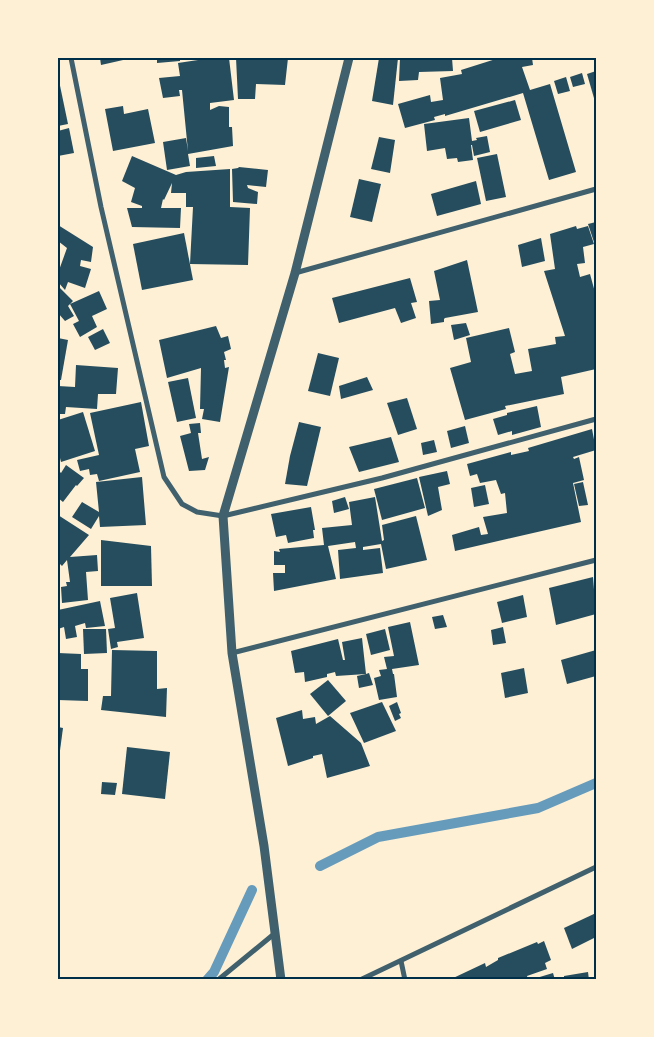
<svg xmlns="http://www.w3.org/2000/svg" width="654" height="1037" viewBox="0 0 654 1037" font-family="'PT Serif',serif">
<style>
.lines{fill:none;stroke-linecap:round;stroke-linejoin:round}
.stream{stroke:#669bbc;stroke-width:10}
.building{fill:#264d5e}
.minor{stroke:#3f606c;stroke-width:5}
.tertiary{stroke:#3f606c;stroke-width:9}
.neatline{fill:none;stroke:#003049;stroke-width:2}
</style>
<rect width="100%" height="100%" fill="#fdf0d5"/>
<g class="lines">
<g class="stream">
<path d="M320 866 378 837 538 808 596 783"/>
<path d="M207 980 214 972 252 890"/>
</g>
</g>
<g class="building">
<path d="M100 58H132L101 65Z"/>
<path d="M157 58H180V61L157 63Z"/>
<path d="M198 58H229L234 100 210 103V110L219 106 229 107V127H232L233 146 188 154 190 166 167 170 163 142 186 138 188 151 182 90H179L180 96 163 98 159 78 180 76 178 63 198 60Z"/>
<path d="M236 58H288L285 85 256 84 255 99H238Z"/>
<path d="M379 58H398L393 105 372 101Z"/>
<path d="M400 58H452L453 71 419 72 418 80 399 81Z"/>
<path d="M499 58H532L533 65 522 67 530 90 550 84 576 172 549 180 523 93 445 116V114L434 117 435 120 405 128 398 104 430 95 431 102 443 100 440 78 462 74 461 70Z"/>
<path d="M596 71V105L587 74Z"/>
<path d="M582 73 585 84 573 87 570 77Z"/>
<path d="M58 76 68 124 58 126Z"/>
<path d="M566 77 570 91 558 94 554 81Z"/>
<path d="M515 100 521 120 480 132 474 111Z"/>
<path d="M123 106 124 114 148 109 155 143 113 151 105 109Z"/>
<path d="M469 118 472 141 477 140 476 138 487 136 490 152 474 156 472 145H471L473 160 458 162 457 158 447 159 445 148 427 151 424 124Z"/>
<path d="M69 128 74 153 58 156V131Z"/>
<path d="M379 137 395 140 390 173 371 169Z"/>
<path d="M497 154 506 197 486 201 477 158Z"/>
<path d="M132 156 176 175 186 172 230 169V207L250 208 248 265 190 264 193 207H186V193H171L172 183 164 200 163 199 161 208H181L180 228 132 227 127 208H142V206L131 202 135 188 122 181Z"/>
<path d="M214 156 216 166 196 168V158Z"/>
<path d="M239 167 268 170 266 187 247 185 248 188 258 192 257 204 233 202 232 169 238 168Z"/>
<path d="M359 179 381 184 372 222 350 217Z"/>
<path d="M476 181 481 204 437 216 431 194Z"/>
<path d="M596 222V248L588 224Z"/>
<path d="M58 225 93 247 91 262 81 260 80 266 91 269 85 288 68 282 65 290 58 282V273L67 248 58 241Z"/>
<path d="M576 226 577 229 588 226 594 244 583 247 585 263 577 264 580 277 590 274 596 296V369L561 377 564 394 505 406 506 409 465 420 450 368 471 362 466 338 509 328 515 352 510 354 515 374 532 371 528 349 556 344 555 337 565 336 544 271 555 269 550 234Z"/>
<path d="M184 233 193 280 142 290 133 244Z"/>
<path d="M541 238 545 261 522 267 518 245Z"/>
<path d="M467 260 478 312 445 318 444 319V322L431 324 429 301 440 300 434 271Z"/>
<path d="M410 278 417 302 411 303 416 318 401 323 395 308 339 323 332 298Z"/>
<path d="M58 286 73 301 70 304 99 291 107 309 92 316 97 327 80 337 73 324 79 321 70 304 68 306 74 316 65 321 58 313Z"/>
<path d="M466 323 470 335 454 340 451 325Z"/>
<path d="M216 326 221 338 228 336 231 349 224 352 226 360H224L225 368 229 367 220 422 202 419 204 409H200L201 368 167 378 159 340Z"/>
<path d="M103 329 110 343 95 350 88 337Z"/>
<path d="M58 338 68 340 61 380H58Z"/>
<path d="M318 353 339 358 330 396 308 391Z"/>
<path d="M76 365 118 368 116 394H98L97 409 66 407 65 414H58V386L75 387Z"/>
<path d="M367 377 373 390 341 399 339 386Z"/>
<path d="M188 378 196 418 177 422 168 382Z"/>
<path d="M407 398 417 429 398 435 387 403Z"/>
<path d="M141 402 149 446 135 449 140 472 99 481 97 474 90 475 89 469 80 471 77 460 99 455 90 413Z"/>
<path d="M537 406 541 427 512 435V431L498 435 493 419 507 415V413Z"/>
<path d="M83 412 95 451 61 462 58 450V420Z"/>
<path d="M299 422 321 427 307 486 285 484 290 456Z"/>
<path d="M200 423 201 433H198L202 459 209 457 205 470 189 471 180 436 191 433 189 424Z"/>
<path d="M465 426 469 443 451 448 447 431Z"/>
<path d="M592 429 596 450 573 457 574 459 579 457 584 480 573 483 581 522 455 551 452 535 479 527 481 535 488 534 483 517 507 513 505 493 501 494 496 480 480 483 477 474 470 476 467 464 511 452V455L529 451 528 448Z"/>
<path d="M391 437 399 462 359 472 349 447Z"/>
<path d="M434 440 437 452 423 455 421 443Z"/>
<path d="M66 465 84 478 77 486 76 485 63 502 58 498V473L59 471 61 473Z"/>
<path d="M447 471 450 484 438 487 442 510 428 516 419 477Z"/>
<path d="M142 477 146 525 100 527 99 516 91 529 72 517 82 502 99 512 96 482Z"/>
<path d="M417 478 425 508 382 520 374 489Z"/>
<path d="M583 482 588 505 579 506 574 484Z"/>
<path d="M485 485 489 504 474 507 471 488Z"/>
<path d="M345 497 349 509 334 513 332 501Z"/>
<path d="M375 497 382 541 384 540 382 525 416 516 427 560 386 569 381 544 363 547V550L380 548 383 573 340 579 338 550 356 548 355 542 328 546 336 579 274 591 273 573H285V565H274V551L280 552 279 549 324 545 322 528 352 525 349 502Z"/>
<path d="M311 507 315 530H313L314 538 288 543 286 535 276 537 271 514Z"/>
<path d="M58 515 89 535 70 557 97 555 98 571 86 572 88 600 62 603 61 587 67 586 66 582H70L67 560 62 566 60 564 58 565Z"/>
<path d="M101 540 151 546 152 586H101Z"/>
<path d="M593 577 596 614 556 625 549 588Z"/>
<path d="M137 593 144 638 117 642 118 647 111 649 108 629 115 628 110 598Z"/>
<path d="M523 595 527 617 502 623 497 602Z"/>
<path d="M100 601 105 626 86 628 85 623 75 626 77 637 66 639 64 627 58 629V610Z"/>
<path d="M443 615 447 627 435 629 432 617Z"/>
<path d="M410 622 419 665 392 669 393 674H394L397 697 379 700 374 678 381 676 379 670 387 669 384 657 394 656 388 627Z"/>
<path d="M503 627 506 643 493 645 491 630Z"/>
<path d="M83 629H106L107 653 84 654Z"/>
<path d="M385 629 390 650 371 655 366 634Z"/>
<path d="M362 638 366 674 369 673 373 685 359 688 357 676 366 674 336 676 335 672 327 674V677L305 682 304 672 295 673 291 651 338 639 343 660H345L342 642Z"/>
<path d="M112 650 157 651V689L167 688 166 717 101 710 103 696H111Z"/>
<path d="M596 650V676L567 684 561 660Z"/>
<path d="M58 653 81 654V669H88V701L58 700Z"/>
<path d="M524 668 528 693 505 698 501 673Z"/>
<path d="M328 680 346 701 328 716 310 694Z"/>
<path d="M382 702 396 731 364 743 350 713Z"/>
<path d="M397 702 401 713 399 714 401 718 395 721 389 706Z"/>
<path d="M302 710 303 719 315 717 316 724 330 716 361 743 370 766 327 778 322 754 313 756V758L288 766 276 718Z"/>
<path d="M58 727 63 728 59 758 58 757Z"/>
<path d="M127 747 170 752 165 799 122 794Z"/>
<path d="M102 782 117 783 115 795 101 794Z"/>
<path d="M596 913V937L572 949 564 928Z"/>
<path d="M544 941 551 960 545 963 547 969 527 976 528 980H449L485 963 486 967 498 960V958L537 942 538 944Z"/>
<path d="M588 972 589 980H564V976Z"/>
<path d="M553 973 555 980H533V979Z"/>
</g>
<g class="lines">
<g class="minor">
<path d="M71 58 101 207 164 477 182 504 197 512 223 516 382 478 596 419"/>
<path d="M295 273 596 189"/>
<path d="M232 653 596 560"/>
<path d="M401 961 405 980"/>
<path d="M218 980 274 934"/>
<path d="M360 980 596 867"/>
</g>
<path class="tertiary" d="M281 980 264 846 232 653 223 516 295 273 349 58"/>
</g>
<rect width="654" height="1037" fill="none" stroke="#fdf0d5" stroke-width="118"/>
<rect x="59" y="59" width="536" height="919" class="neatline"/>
</svg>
